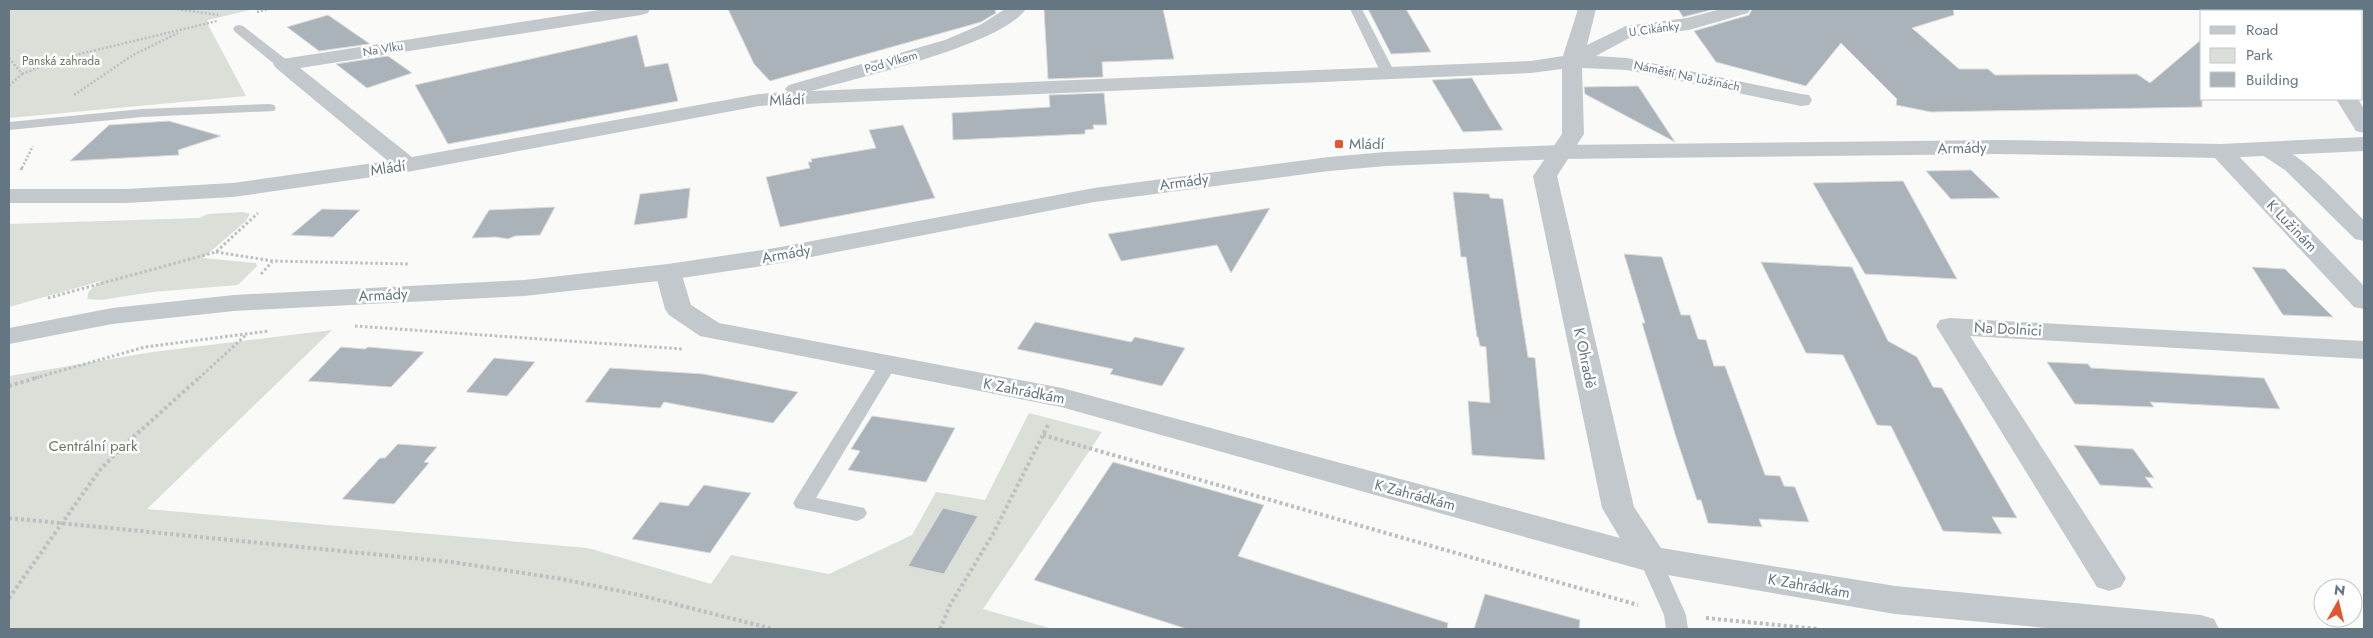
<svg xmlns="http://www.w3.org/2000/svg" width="2373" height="638" viewBox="0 0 2373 638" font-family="Jost,sans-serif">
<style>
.green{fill:#dadfd7;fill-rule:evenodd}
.building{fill:#aab3b9;stroke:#dcdcda}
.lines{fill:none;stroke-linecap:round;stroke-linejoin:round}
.path-far2{stroke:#bbbfc2;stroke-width:2.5;stroke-dasharray:2 2;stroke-linecap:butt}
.path-far1{stroke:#bbbfc2;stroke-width:3;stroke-dasharray:2.5 2.5;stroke-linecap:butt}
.path{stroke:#bbbfc2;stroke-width:4;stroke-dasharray:3 3;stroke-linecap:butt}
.service{fill:#c3c8cc;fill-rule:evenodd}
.minor{fill:#c3c8cc;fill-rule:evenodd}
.tertiary{fill:#c3c8cc;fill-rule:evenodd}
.poi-dot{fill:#e4572e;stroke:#fff;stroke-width:2}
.labels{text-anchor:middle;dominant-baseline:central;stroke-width:5;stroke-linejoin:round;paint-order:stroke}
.far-street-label{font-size:12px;fill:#657683;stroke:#fff}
.far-park-label{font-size:12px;fill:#687a64;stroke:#fff}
.street-label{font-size:15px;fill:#657683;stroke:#fff}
.poi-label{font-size:15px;fill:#657683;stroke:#fff;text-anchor:start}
.park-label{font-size:15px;fill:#687a64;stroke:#fff}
</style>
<rect width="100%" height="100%" fill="#fafaf8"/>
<g class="green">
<path d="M9 9H254L208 20 207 23 246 96 9 118Z"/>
<path d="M243 212 250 214 246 221 203 258 256 263 257 266 238 285 152 292 101 300 87 299 89 291 101 281 9 307V224L199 218 208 214Z"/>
<path d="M332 330 147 509 588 548 711 584 731 555 829 574 912 535 936 492 985 500 1029 413 1102 432 983 609 1053 629H9V376L153 352ZM943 509 978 516 944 574 909 566Z"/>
</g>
<g class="building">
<path d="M728 9H995L996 13 981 22 770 81 754 64Z"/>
<path d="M1044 9H1163L1174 59 1102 62 1103 77 1048 79Z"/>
<path d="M1368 9H1406L1431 52 1391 54Z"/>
<path d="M1678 9H1715L1683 17Z"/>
<path d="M1752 9H1953L1954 15 1912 28 1959 69H1988L1995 75 2137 74 2150 83 2202 39V107L1931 112 1896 105 1897 99 1841 43 1806 86 1716 62 1694 31 1749 15Z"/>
<path d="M328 15 370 44 319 51 287 27Z"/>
<path d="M637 35 645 67 668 63 678 101 448 144 415 85Z"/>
<path d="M388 56 412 73 367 88 336 64Z"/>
<path d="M1472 78 1487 104 1503 130 1463 132 1432 80Z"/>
<path d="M1638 86 1675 142 1585 94 1584 87Z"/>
<path d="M1104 93 1107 125H1093L1094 129 1085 130V134L953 140 952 113 1050 107 1049 95Z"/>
<path d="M169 121 221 136 178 150 179 155 70 161 109 125Z"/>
<path d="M903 125 935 198 780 227 766 177 810 168 808 162H812L811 159 876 148 869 130Z"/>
<path d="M1971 170 2000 198 1951 199 1926 171Z"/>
<path d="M1903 181 1957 279 1865 274 1813 183Z"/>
<path d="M690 188 687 218 634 225 640 194Z"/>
<path d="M1453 192 1489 194 1490 198 1503 199 1528 357 1535 358 1545 460 1472 455 1468 401 1490 403 1486 347 1480 346 1478 337H1477L1466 257H1461Z"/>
<path d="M555 207 540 235 515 236 508 239 496 237 472 238 489 210Z"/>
<path d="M1270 208 1231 273 1217 245 1121 261 1108 234Z"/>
<path d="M322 209 360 210 333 237 291 235Z"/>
<path d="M1624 254 1662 257 1681 315H1690L1698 339 1706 340 1714 366H1725L1765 475 1780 476 1784 486 1795 487 1809 522 1759 519 1762 527 1708 523 1701 500H1697L1676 437 1642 323H1645Z"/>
<path d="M1761 262 1852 267 1888 341 1917 357 1933 387 1942 388 2017 518 1992 517 2002 534 1943 531 1891 426 1877 425 1843 355 1806 353Z"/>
<path d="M2252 267 2285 269 2333 317 2283 315Z"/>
<path d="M1035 322 1131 342 1135 337 1185 348 1162 386 1110 374 1113 369 1017 349Z"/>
<path d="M341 347 365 349 368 347 424 352 391 387 308 381Z"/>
<path d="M494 358 535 362 507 396 466 392Z"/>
<path d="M2047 362 2088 364 2091 368 2264 378 2280 409 2150 402 2154 407 2075 404Z"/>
<path d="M610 368 703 374 798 392 773 423 664 402 660 408 585 402Z"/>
<path d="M872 416 955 428 926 482 848 470 860 451 851 449Z"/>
<path d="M398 444 437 447 424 462 429 463 394 504 342 499 380 458H385Z"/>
<path d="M2074 445 2133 449 2154 478 2145 477 2153 488 2100 485Z"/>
<path d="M1113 462 1264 505 1238 556 1448 623 1447 629H1187L1034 580Z"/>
<path d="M704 485 751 493 710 553 632 539 660 502 688 506Z"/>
<path d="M943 508 978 516 944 574 908 566Z"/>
<path d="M1485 594 1580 620 1579 629H1474Z"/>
</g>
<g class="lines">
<g class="path-far2">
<path d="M177 9 218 15"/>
<path d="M257 12 269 9"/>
<path d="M9 58 22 74 9 86"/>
<path d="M22 74 63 58 217 21"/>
<path d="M74 95 133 55 178 33"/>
<path d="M22 168 33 146"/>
</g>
<g class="path-far1">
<path d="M21 170 22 167"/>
<path d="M216 252 273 261 409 264"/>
<path d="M261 274 272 262"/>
<path d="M48 298 216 252 258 213"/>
<path d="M355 326 683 349"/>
<path d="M35 378 145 347 269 331"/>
<path d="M199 378 247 334"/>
</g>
<g class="path">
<path d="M9 386 39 377"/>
<path d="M1043 435 1638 605"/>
<path d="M9 518 452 562 562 579 639 595 773 629"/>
<path d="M9 598 99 471 121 448 200 377"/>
<path d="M1706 618 1818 629"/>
<path d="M940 629 950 605 993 534 1048 425"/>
</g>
<g class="service">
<path d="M1350 9H1362L1395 73 1393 76 1388 77 1381 73Z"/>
<path d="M239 25 243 26 288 61 290 64 288 67H278L235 32 233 29 235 26Z"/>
<path d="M269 104 274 105 276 108 274 111 142 117 9 130V122L142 109Z"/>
<path d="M888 358 894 360 897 364 816 498 864 508 867 513 864 518 857 521 796 508 793 503 796 498 882 360Z"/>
<path d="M1650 551 1658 553 1661 559 1686 615 1688 629H1666L1664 615 1639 559 1642 553Z"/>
</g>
<g class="minor">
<path d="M605 9H650L648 13 641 15 300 68 412 157 759 94 788 92 785 89 789 85 945 40 980 25 1005 9H1026C1001 45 857 78 811 91L1531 61 1563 56 1578 9H1596L1587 45 1626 26 1687 18 1721 9H1750L1748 13 1689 30 1631 37 1596 56 1627 58 1801 94 1809 95 1812 100 1809 105 1801 106 1627 70 1582 68 1584 134 1557 176 1634 507 1661 548 1895 586 2201 615 2214 619 2219 629H2057L1895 614 1650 572 1061 407 700 336 669 315 665 309 655 272 659 266 668 264 677 266 681 272 691 305 719 323 1062 388 1620 538 1602 508 1533 176 1562 134V69L1531 73 759 106 407 172 233 197 126 203H9V189H126L233 183 388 161 276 68 273 64 276 60Z"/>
<path d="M2270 143C2301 151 2341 198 2364 220V241L2355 239 2285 170 2262 155 2259 150 2262 145Z"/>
<path d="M2221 144 2229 146 2364 286V309L2354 307 2213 156 2210 151 2213 146Z"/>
<path d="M1950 318 2364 341V359L1970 336 2126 578 2121 587 2109 591 2097 587 1936 326 1940 320Z"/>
</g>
<g class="tertiary">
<path d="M2301 9H2319L2321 11H2302Z"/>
<path d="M2336 99H2358L2364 109V133L2356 131Z"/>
<path d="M2364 137V151L2221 158 2000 154 1560 159 1386 166 1329 171 1094 202 775 264 668 280 524 296 234 311 112 324 9 344V328L112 308 234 295 524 280 668 264 775 248 1094 188 1329 157 1386 152 1560 145 2000 140 2221 144Z"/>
</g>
</g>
<rect class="poi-dot" x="1334" y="139" width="10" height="10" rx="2.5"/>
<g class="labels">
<g class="far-street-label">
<text transform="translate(1654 29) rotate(-8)">U Cikánky</text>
<text transform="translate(383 49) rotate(-9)">Na Vlku</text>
<text transform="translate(891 62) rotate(-16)">Pod Vlkem</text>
<text transform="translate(1687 76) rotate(12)">Náměstí Na Lužinách</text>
</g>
<g class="far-park-label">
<text x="61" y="61">Panská zahrada</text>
</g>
<g class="street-label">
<text transform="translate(787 100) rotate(-2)">Mládí</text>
<text transform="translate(1962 148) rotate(-1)">Armády</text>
<text transform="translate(388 168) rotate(-8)">Mládí</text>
<text transform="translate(1184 182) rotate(-8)">Armády</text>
<text transform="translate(2292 226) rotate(46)">K Lužinám</text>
<text transform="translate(786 254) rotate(-10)">Armády</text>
<text transform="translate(383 295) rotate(-3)">Armády</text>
<text transform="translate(2008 329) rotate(3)">Na Dolnici</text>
<text transform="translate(1585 358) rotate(78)">K Ohradě</text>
<text transform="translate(1024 391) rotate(11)">K Zahrádkám</text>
<text transform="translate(1415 495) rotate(15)">K Zahrádkám</text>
<text transform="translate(1809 586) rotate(10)">K Zahrádkám</text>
</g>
<g class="poi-label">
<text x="1349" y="144">Mládí</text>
</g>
<g class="park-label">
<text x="93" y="446">Centrální park</text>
</g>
</g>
<rect width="2373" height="638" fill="none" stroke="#657683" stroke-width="20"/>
<rect x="2200" y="10" width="162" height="90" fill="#ffffff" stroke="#c1c8cd"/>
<rect x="2210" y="26" width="25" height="8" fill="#c3c8cc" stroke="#c1c8cd"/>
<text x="2246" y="35" font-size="15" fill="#657683">Road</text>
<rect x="2210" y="48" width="25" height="15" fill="#dadfd7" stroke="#c1c8cd"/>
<text x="2246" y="60" font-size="15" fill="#657683">Park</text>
<rect x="2210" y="72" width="25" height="15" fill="#aab3b9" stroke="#c1c8cd"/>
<text x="2246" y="85" font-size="15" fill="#657683">Building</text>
<g transform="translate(2338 603) rotate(8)"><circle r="24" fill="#ffffff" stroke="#c1c8cd"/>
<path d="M0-4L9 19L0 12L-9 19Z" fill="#e4572e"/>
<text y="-8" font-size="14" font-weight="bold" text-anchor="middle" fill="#657683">N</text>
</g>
</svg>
